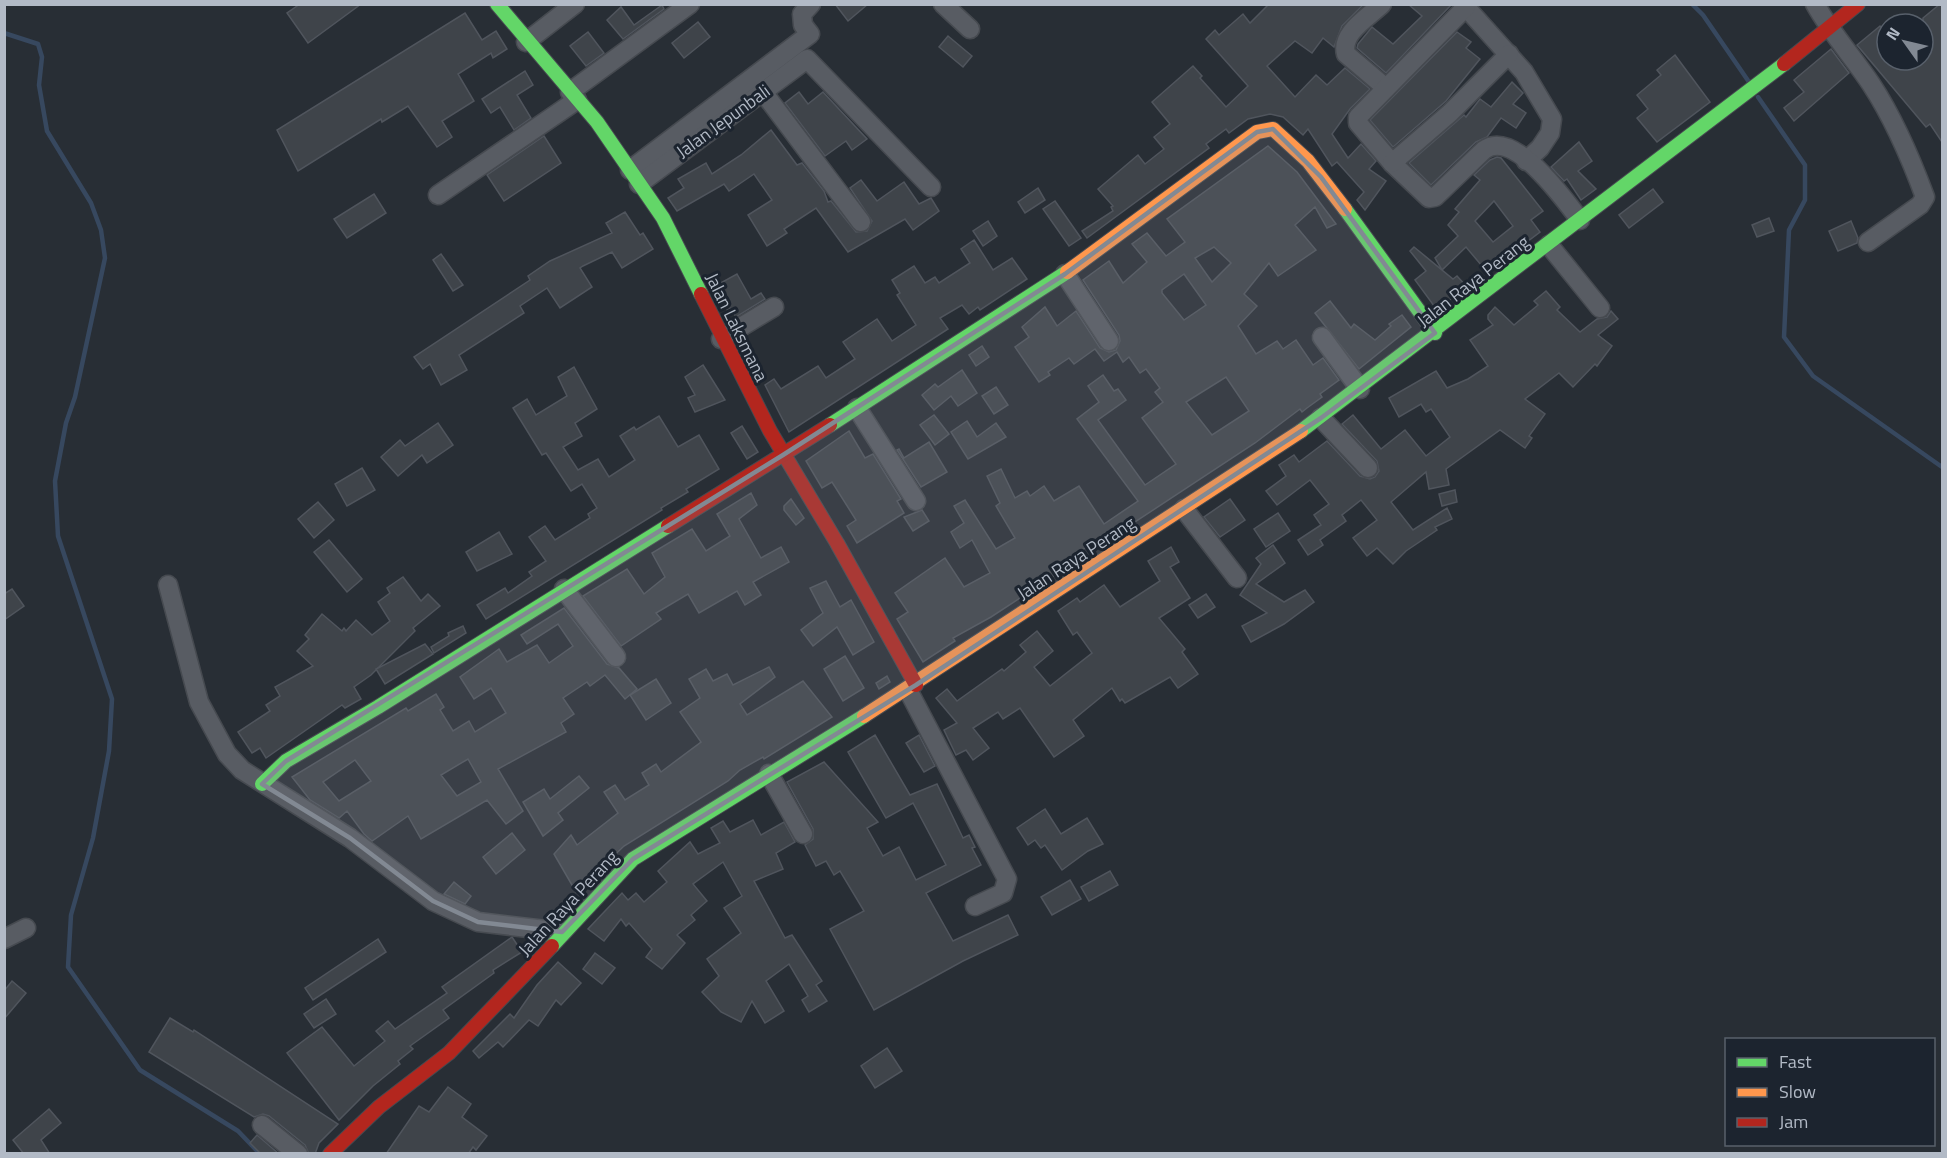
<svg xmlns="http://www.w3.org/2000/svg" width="1947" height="1158" viewBox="0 0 1947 1158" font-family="'Titillium Web',sans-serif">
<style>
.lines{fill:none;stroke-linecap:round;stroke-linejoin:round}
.stream{stroke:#37485f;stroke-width:4.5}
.building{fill:#3f444a;stroke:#50555d;stroke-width:1.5;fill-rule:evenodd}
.street-casing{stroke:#464a50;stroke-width:21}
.fast-casing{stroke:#464a50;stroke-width:16}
.slow-casing{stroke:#464a50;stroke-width:16}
.jam-casing{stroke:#464a50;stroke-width:16}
.street{stroke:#585c63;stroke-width:18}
.fast{stroke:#63d668;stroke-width:14}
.slow{stroke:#ff974d;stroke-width:14}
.jam{stroke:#b3261e;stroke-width:14}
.marked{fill:#828993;fill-opacity:0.2;stroke:#828993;stroke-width:4.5;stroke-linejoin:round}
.labels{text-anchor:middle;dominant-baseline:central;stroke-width:6;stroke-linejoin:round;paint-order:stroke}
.street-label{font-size:18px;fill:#b2bac6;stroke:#1c242f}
</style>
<rect width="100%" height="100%" fill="#282e35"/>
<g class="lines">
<g class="stream">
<path d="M1692 4 1703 15 1749 82"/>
<path d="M4 33 38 44 42 57 39 85 47 131 91 203 101 230 105 258 75 397 66 423 55 481 58 536 112 699 109 751 93 838 71 915 68 967 140 1070 238 1131 260 1154"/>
<path d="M1758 97 1805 165V200L1789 230 1784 337 1813 376 1942 467"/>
</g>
</g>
<g class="building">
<path d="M300 4H361L308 43 287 13Z"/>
<path d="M835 4H868L848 21Z"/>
<path d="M1269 4H1364L1342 26 1334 47 1323 38 1312 53 1295 41 1267 66 1295 97 1316 75 1327 85 1345 68 1370 89 1350 109 1332 134 1348 158 1361 144 1376 161 1369 169 1386 181 1365 210 1357 200 1364 192 1337 162 1332 166 1308 129 1303 135 1283 117 1270 114 1248 119 1229 133 1226 129 1206 144 1209 148 1087 238 1082 231 1113 211 1111 207 1113 206 1098 189 1138 155 1145 164 1164 149 1154 137 1170 124 1152 102 1193 66 1202 76 1200 78 1226 107 1248 86 1206 39 1215 30 1219 35 1243 14 1250 23Z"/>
<path d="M1408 4H1452L1386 73 1357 48 1358 44 1372 27 1393 44 1422 16Z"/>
<path d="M1940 4H1942V142L1930 124 1926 127 1857 45 1880 26 1887 35V60H1923V18Z"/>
<path d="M662 5 664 9 623 39 607 20 621 7 634 25Z"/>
<path d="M465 13 482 40 496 31 507 49 493 58 491 53 458 74 474 101 442 121 452 137 437 147 408 106 382 122 381 119 298 171 277 130Z"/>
<path d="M698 22 710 37 684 58 672 43Z"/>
<path d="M588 32 604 53 586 66 570 46Z"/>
<path d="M1457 32 1471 42 1466 48 1480 59 1446 101 1393 147 1370 120Z"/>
<path d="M948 36 972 56 963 67 939 47Z"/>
<path d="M1831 49 1849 73 1794 121 1784 108 1804 92 1794 80Z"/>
<path d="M1675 55 1710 102 1657 142 1637 118 1648 109 1637 95 1661 75 1657 70Z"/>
<path d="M525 71 533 85 517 95 531 118 514 130 500 107 491 113 482 99Z"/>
<path d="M1512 82 1523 93 1513 104 1526 113 1516 128 1501 118 1487 137 1476 142 1431 185 1409 163 1464 115 1466 117 1480 99 1491 107Z"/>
<path d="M799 92 808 104 823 92 867 139 852 150 846 141 825 156 785 103Z"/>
<path d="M771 130 797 165 802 163 824 191 828 202 831 201 856 232 867 231 872 221 850 188 861 180 877 201 904 182 919 204 931 198 939 211 913 230 905 219 848 252 816 208 784 229 787 233 767 246 748 215 772 200 754 174 729 191 724 184 677 211 668 198 684 188 678 179 706 163 712 174 741 155Z"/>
<path d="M544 136 561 163 504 201 487 175Z"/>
<path d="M1579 142 1592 161 1578 171 1596 189 1581 200 1567 179 1564 181 1551 167Z"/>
<path d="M1268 146 1297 172 1336 224 1327 228 1315 207 1295 225 1316 250 1278 276 1269 263 1244 294 1257 306 1238 326 1256 354 1277 341 1283 349 1296 340 1313 365 1323 358 1339 380 1320 394 1322 397 1307 408 1302 412 1300 409 1255 443 1106 541 1103 536 1075 555 1078 560 991 617 953 638 955 641 923 662 897 619 908 612 895 593 945 558 964 587 990 573 972 540 960 548 951 532 964 523 954 506 965 500 996 549 1015 538 996 506 1000 503 987 476 1001 469 1015 498 1027 491 1030 496 1044 486 1054 501 1079 486 1104 524 1138 501 1077 419 1099 402 1088 386 1103 375 1114 391 1118 389 1126 400 1098 420 1145 485 1176 464 1142 418 1163 402 1155 392 1160 388 1146 369 1140 373 1129 357 1123 362 1117 352 1104 361 1095 349 1074 364 1069 358 1048 372 1050 375 1039 382 1015 347 1029 337 1022 327 1045 307 1057 326 1076 311 1100 348 1109 352 1116 350 1120 341 1119 335 1083 280 1109 261 1123 283 1147 262 1132 244 1147 233 1166 256 1185 242 1167 219ZM1214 247 1231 263 1212 282 1195 258ZM1184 274 1206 305 1184 320 1162 293V290ZM1226 377 1249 411 1212 435 1186 402Z"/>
<path d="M1497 157 1501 158 1543 211 1531 220 1540 232 1487 272 1466 247 1442 270 1435 258 1458 236 1448 225 1459 212 1455 209 1480 180 1474 175 1490 160ZM1494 201 1513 226 1493 242 1475 221Z"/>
<path d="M1038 188 1045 200 1025 213 1018 202Z"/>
<path d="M1653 189 1663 202 1629 228 1619 215Z"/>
<path d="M374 194 386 213 347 238 334 219Z"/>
<path d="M1055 201 1081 238 1069 246 1043 209Z"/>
<path d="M625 212 640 235 643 233 653 249 622 268 612 252 583 266 580 268 592 287 560 308 547 288 520 306 524 313 459 355 467 370 441 385 430 364 423 369 414 357 530 280 528 276 550 261 612 233 606 223Z"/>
<path d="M1769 218 1774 231 1757 237 1752 225Z"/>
<path d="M988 221 997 236 983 246 973 231Z"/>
<path d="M1851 221 1858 238 1857 243 1838 251 1829 231Z"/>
<path d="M974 240 993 270 1012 258 1027 279 980 310 978 307 969 314 962 305 940 318 948 329 789 432 765 385 774 379 781 389 818 366 826 378 855 359 843 342 877 319 892 341 916 325 897 295 900 293 892 280 914 266 925 283 935 277 939 283 970 263 961 249Z"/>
<path d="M1414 247 1453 279 1457 276 1467 287 1437 310 1415 280 1426 271 1410 251Z"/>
<path d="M441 254 463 285 453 291 433 260Z"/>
<path d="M737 274 751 299 761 293 765 299 736 317 730 308 727 310 715 286Z"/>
<path d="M1546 291 1560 307 1557 310 1580 332 1597 319 1607 317 1611 311 1618 319 1598 335 1612 346 1597 366 1595 364 1573 387 1559 373 1525 399 1545 414 1529 436 1532 438 1525 448 1500 430 1446 469 1449 485 1429 489 1426 472 1391 502 1413 530 1447 508 1452 519 1435 527 1437 530 1406 551 1393 564 1377 548 1367 556 1353 538 1377 520 1361 500 1342 515 1346 521 1320 540 1323 545 1308 555 1298 540 1321 525 1314 515 1329 504 1310 480 1277 505 1266 491 1286 476 1279 465 1294 455 1299 462 1327 441 1360 476 1370 479 1375 477 1379 471 1377 461 1342 424 1353 415 1381 449 1405 430 1426 456 1450 437 1431 409 1426 412 1421 404 1399 417 1389 398 1436 371 1447 388 1468 379 1488 366 1470 340 1493 325 1488 319V315L1495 307 1514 325 1538 305 1534 301Z"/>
<path d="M1330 301 1351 328 1354 324 1375 340 1391 326 1389 324 1402 315 1411 327 1359 369 1315 313Z"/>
<path d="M982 346 989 357 976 366 969 355Z"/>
<path d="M703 365 725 400 695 412 688 398 695 395 685 377Z"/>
<path d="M574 367 597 409 575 423 582 436 563 447 578 470 598 459 609 477 635 460 620 436 634 427 636 430 659 416 678 447 699 435 719 469 686 489 688 492 661 508 662 510 486 619 477 605 505 588 508 593 532 576 529 572 546 561 529 537 545 526 555 540 590 518 588 514 597 508 582 484 571 491 546 453 542 455 513 408 527 399 536 415 567 396 558 377Z"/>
<path d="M962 370 977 393 958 406 951 396 934 410 922 395 935 384 938 387Z"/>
<path d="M996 387 1008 405 994 414 982 396Z"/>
<path d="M934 415 949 434 935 445 920 425Z"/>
<path d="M967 421 977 437 996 423 1006 437 968 459 951 432Z"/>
<path d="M438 423 453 445 427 463 422 455 398 476 381 457 400 440 405 446Z"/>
<path d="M742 426 758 452 747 459 731 433Z"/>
<path d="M849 431 865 458 873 454 901 499 897 501 904 513 857 543 847 526 856 520 832 482 822 488 806 461Z"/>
<path d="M929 442 947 472 921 487 897 450 899 449 904 458Z"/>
<path d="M362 468 375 490 347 506 335 484Z"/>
<path d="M1455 490 1457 502 1442 506 1439 494Z"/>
<path d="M751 493 757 505 739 519 761 558 781 547 789 562 753 582 761 595 745 605 737 591 699 613 688 594 656 613 661 619 621 646 583 596 627 569 644 594 665 577 652 553 692 529 706 551 730 536 717 514Z"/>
<path d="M791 499 804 518 796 525 784 510V506Z"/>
<path d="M1230 499 1245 520 1220 537 1204 517Z"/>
<path d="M318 502 334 520 314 538 298 519Z"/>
<path d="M922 510 929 521 913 531 904 517Z"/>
<path d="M1278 513 1290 531 1266 547 1254 529Z"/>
<path d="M499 532 512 554 477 571 466 552Z"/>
<path d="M329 540 362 579 347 592 314 552Z"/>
<path d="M1273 545 1285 563 1256 584 1284 602 1305 590 1314 602 1284 624 1251 642 1242 626 1267 613 1240 595 1261 564 1256 558Z"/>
<path d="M1171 547 1179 562 1170 567 1190 598 1159 618 1185 649 1182 652 1198 674 1178 688 1170 677 1125 703 1122 699 1120 701 1112 688 1073 720 1084 736 1054 757 1020 708 1003 719 998 712 973 728 989 748 973 760 966 750 956 755 944 730 957 723 936 698 947 689 957 701 1002 669 1004 671 1026 652 1020 645 1037 631 1053 651 1034 667 1050 686 1092 653 1077 632 1073 635 1058 611 1077 598 1080 602 1104 585 1120 607 1160 581 1148 561Z"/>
<path d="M403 577 421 601 428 594 440 606 413 628 415 631 371 675 354 687 361 699 345 708 342 705 266 758 260 748 252 753 238 732 270 711 266 705 280 696 275 687 313 666 297 651 309 639 305 635 322 614 342 631 344 628 346 631 356 620 372 635 390 621 378 602 390 593 387 588Z"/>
<path d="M826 581 840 607 851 600 874 642 853 655 837 627 813 646 801 630 823 613 810 588Z"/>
<path d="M12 589 24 606 4 620V594Z"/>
<path d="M1206 594 1215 607 1198 618 1189 605Z"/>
<path d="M564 608 607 664 619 668 637 689 625 699 605 675 590 686 587 682 563 698 574 714 561 723 566 732 498 769 523 811 506 824 487 800 421 839 408 816 372 841 364 834 347 811 339 818 310 800 292 777 406 708 408 711 436 694 444 707 440 710 453 731 469 721 475 732 506 713 491 688 474 699 460 677 499 649 507 662 537 645 549 663 573 646 558 624 527 644 521 635ZM468 759 481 782 457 796 441 775ZM355 760 371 781 339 801 323 782Z"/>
<path d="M463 626 466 633 434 653 431 647 449 636 448 633Z"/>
<path d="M425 644 433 654 385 684 376 669Z"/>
<path d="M845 656 864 688 843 701 824 669Z"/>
<path d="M769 667 775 677 740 704 747 715 803 681 832 717 764 759 763 757 740 770 728 781 624 846 576 892 554 854 571 835 577 845 618 813 604 792 615 785 625 800 649 785 642 773 656 764 661 772 701 742 680 712 700 698 689 679 706 669 713 681 727 674 733 685Z"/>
<path d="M887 676 890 682 879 689 876 683Z"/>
<path d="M656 679 671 703 646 720 630 695Z"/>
<path d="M875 735 910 795 937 784 963 838 969 835 975 847 972 848 981 865 926 893 953 941 1008 915 1018 935 963 961 874 1010 830 929 864 911 840 871 834 875 826 861 816 866 805 845 813 839V829L787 782 824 762 878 822 867 828 883 856 899 847 916 880 946 865 913 803 886 818 848 752Z"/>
<path d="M919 735 935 766 924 772 906 743Z"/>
<path d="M579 776 589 788 558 813 563 820 543 836 523 802 544 789 550 799Z"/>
<path d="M1045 809 1061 834 1087 818 1103 844 1088 851 1062 870 1045 845 1041 848 1035 840 1028 845 1017 828Z"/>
<path d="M753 820 761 835 784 822 795 842 776 853 783 869 754 881 785 938 792 935 814 969 822 981 816 985 827 1001 809 1012 802 1000 808 996 789 964 766 981 784 1011 765 1023 752 1001 741 1022 721 1012 702 992 719 976 707 959 741 933 724 908 742 896 723 862 693 884 707 901 691 915 695 920 677 935 685 943 662 969 646 957 652 949 629 923 626 926 621 919 604 941 588 929 622 893 628 900 636 893 644 902 667 882 658 871 690 842 698 854 720 843 711 828 723 821 730 832Z"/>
<path d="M512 833 525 850 496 874 483 857Z"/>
<path d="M1110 871 1118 885 1089 901 1081 887Z"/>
<path d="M1070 880 1081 899 1052 915 1041 897Z"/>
<path d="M454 882 471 896 465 904 444 894Z"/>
<path d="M512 937 522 952 493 970 494 973 443 1010 449 1018 410 1046 413 1049 398 1061 400 1064 373 1086 339 1120 287 1053 322 1027 354 1066 385 1041 376 1031 388 1021 395 1029 447 993 442 987Z"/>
<path d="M378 939 386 952 313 1000 305 988Z"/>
<path d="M595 953 615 968 602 984 583 969Z"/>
<path d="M558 962 581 983 561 1005 556 1000 538 1026 529 1020 503 1047 498 1042 479 1058 473 1051 510 1014 514 1018 537 985Z"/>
<path d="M12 981 26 993 4 1019V991Z"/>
<path d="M326 999 336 1014 314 1028 304 1014Z"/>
<path d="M170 1018 193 1032 194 1030 338 1124 319 1143 315 1154H309L305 1145 269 1116 263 1114 254 1117 149 1052Z"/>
<path d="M887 1048 902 1071 875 1088 861 1066Z"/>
<path d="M448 1087 471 1104 462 1117 487 1136 476 1150 473 1147 468 1154H386L419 1106 429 1112Z"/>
<path d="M49 1109 61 1123 41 1140 50 1154H24L13 1140Z"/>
<path d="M257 1135 279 1154H261L250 1143Z"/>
</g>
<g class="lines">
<g class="street-casing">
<g id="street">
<path d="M943 4 970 29"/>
<path d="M1382 4C1369 17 1340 33 1346 54L1386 88"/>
<path d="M1463 4 1524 72 1552 119 1550 133 1540 148 1526 161"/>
<path d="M1815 4C1831 33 1853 57 1871 84 1894 119 1911 159 1925 197L1920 205 1868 242"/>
<path d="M1466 7 1358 117V123L1392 163 1429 198 1435 197 1484 150C1514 128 1564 199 1580 220"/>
<path d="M526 42 575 4"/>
<path d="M570 92 690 4"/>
<path d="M763 92 861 222"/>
<path d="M1392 163 1450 113 1509 54"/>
<path d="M630 170 810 34 803 25 802 14 811 4"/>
<path d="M639 184 807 59 931 187"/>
<path d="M438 195 577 100"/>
<path d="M1549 245 1600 308"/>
<path d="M1065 274 1109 341"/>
<path d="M1322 337 1360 389"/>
<path d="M721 339 774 307"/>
<path d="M857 408 916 501"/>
<path d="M1321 418 1368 468"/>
<path d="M1184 509 1237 578"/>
<path d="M168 585 199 702 227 754 242 770 350 838 433 901 478 922 562 932"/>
<path d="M564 589 616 657"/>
<path d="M908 690 1007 879 1003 893 975 906"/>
<path d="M769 774 803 834"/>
<path d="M4 939 26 928"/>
<path d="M262 1125 298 1154"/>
</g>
</g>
<g class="fast-casing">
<g id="fast">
<path d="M497 4 597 122 663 218 701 294"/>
<path d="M1345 209 1435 333"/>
<path d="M830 425 1067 272"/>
<path d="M1301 431 1784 64"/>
<path d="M262 784 286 761 378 707 668 526"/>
<path d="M552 946 633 859 864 716"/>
</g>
</g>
<g class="slow-casing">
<g id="slow">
<path d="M1067 272 1257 132 1273 129 1308 161 1345 209"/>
<path d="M864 716 1301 431"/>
</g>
</g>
<g class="jam-casing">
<g id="jam">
<path d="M1784 64 1858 4"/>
<path d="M701 294 770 431 837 543 916 685"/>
<path d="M668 526 830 425"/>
<path d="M330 1154 379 1107 449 1053 552 946"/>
</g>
</g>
<use href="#street" class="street"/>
<use href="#fast" class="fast"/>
<use href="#slow" class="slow"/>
<use href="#jam" class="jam"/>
</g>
<path class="marked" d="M1273 129 1321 177 1435 333 1321 418 916 685 633 859 562 932 478 922 433 901 350 838 262 784 286 761 783 455 1065 274 1257 132Z"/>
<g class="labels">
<g class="street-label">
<text transform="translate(723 121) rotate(-36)">Jalan Jepunbali</text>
<text transform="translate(1473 281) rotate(-38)">Jalan Raya Perang</text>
<text transform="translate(737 327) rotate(64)">Jalan Laksmana</text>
<text transform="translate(1076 558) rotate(-33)">Jalan Raya Perang</text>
<text transform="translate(568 903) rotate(-47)">Jalan Raya Perang</text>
</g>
</g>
<rect width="1947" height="1158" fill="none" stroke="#b2bac6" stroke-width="12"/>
<rect x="1725" y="1038" width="210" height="108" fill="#1c242f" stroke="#58606b" stroke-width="1.5"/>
<rect x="1737" y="1058" width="30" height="9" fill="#63d668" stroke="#58606b" stroke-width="1.5"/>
<text x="1779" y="1068" font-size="18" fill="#b2bac6">Fast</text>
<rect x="1737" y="1088" width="30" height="9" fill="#ff974d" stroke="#58606b" stroke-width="1.5"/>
<text x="1779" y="1098" font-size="18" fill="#b2bac6">Slow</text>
<rect x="1737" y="1118" width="30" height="9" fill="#b3261e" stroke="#58606b" stroke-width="1.5"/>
<text x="1779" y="1128" font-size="18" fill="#b2bac6">Jam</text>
<g transform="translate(1905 42) rotate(304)"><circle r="28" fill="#1c242f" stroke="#58606b" stroke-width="1.5"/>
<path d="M0-4.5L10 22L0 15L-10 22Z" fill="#828993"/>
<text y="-9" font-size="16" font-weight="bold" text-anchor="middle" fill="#b2bac6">N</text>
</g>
</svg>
